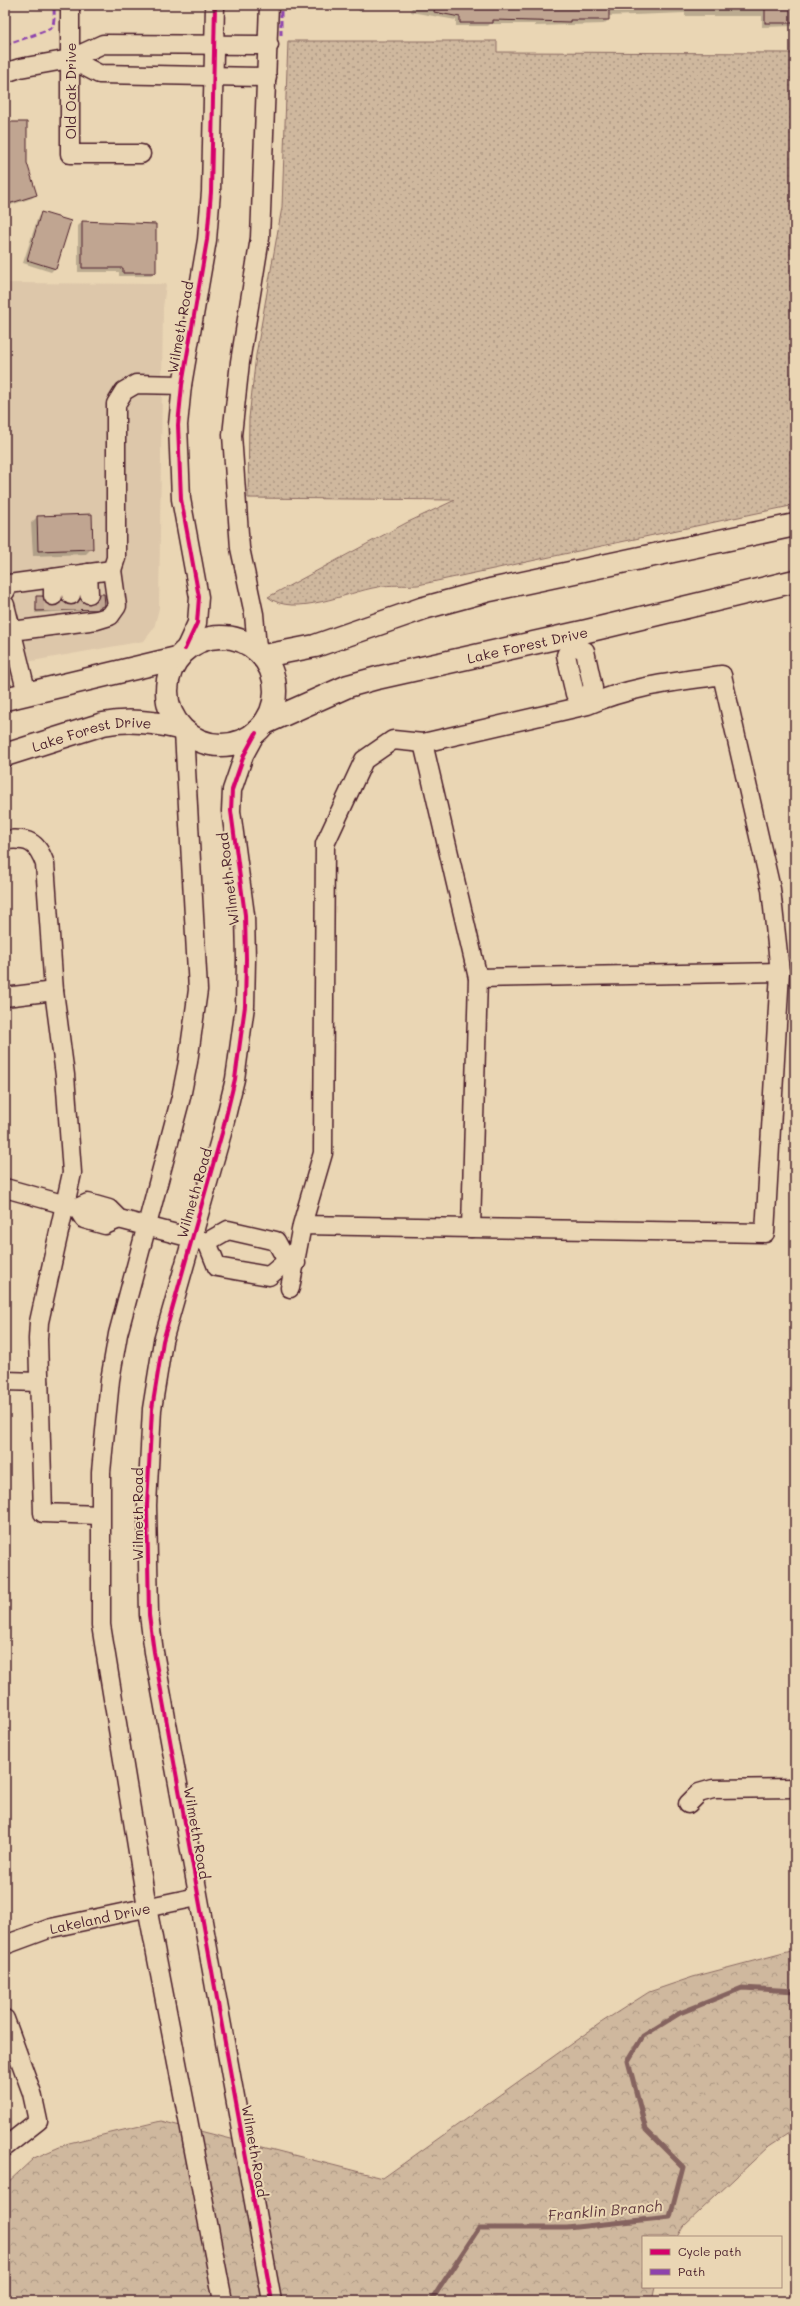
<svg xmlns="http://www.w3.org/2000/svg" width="800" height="2306" viewBox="0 0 800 2306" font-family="Mali,sans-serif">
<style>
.built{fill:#ddc7aa}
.grass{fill:url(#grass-dots);stroke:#8c6c64}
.forest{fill:url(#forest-crowns);stroke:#8c6c64}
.shadow{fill:#0003}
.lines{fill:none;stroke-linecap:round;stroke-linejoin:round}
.stream{stroke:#85635e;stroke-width:5}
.building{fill:#c0a591;stroke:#4a1f2b}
.minor-tunnel{stroke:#cab199;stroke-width:18;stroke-dasharray:18 9;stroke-linecap:butt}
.minor-casing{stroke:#4a1f2b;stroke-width:21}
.major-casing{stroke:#4a1f2b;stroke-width:25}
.minor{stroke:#ead6b4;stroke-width:18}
.major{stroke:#ead6b4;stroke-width:22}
.quiet{stroke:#8e44ad;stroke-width:3;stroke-dasharray:6 3;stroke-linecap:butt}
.cycleway-casing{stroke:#ead6b4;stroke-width:6}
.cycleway{stroke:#d6006c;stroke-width:4}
.labels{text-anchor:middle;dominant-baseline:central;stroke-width:4;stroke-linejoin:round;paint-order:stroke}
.street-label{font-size:14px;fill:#4a1f2b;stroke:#ead6b4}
.water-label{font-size:15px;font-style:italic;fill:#633b40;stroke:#ead6b4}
</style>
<defs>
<pattern id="grass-dots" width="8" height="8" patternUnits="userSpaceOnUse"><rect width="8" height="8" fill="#cfb89e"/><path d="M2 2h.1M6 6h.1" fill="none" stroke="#aa9581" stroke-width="1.8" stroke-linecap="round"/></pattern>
<pattern id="forest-crowns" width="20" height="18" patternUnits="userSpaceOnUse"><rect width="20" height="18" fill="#cfb89e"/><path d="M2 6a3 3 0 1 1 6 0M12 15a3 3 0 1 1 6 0" fill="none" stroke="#aa9581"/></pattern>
</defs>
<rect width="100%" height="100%" fill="#ead6b4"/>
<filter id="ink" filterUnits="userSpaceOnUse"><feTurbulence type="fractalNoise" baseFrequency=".025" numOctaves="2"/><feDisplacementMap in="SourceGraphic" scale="8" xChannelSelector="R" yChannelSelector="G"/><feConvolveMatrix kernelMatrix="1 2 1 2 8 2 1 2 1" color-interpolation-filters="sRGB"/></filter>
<g filter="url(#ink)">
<path class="built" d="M5 283 166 284 163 308 159 608 154 628 144 641 10 665 5 649Z"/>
<path class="grass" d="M288 41H497V52L795 53V505L418 585C404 586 391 584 378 587 347 592 294 618 268 597L406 523 455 500 248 498 249 418 256 355 282 207Z"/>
<path class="forest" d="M795 1950V2129L769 2146 684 2226 678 2237H643V2287H655L652 2301H5V2185L34 2158 69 2143 161 2121 383 2178 599 2024 649 1992 693 1977Z"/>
<g class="shadow">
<path d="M353 5H367L360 12Z"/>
<path d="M412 5H795V26L762 27V16H685V13L608 16V20L604 24 535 26V24H490L488 26H456V20L411 12Z"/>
<path d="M5 173 36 194 32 198 5 207Z"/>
<path d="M42 213 55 268 51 272 23 263 38 217Z"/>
<path d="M82 222 155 272 151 276H119V272H78V226Z"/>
<path d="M37 517 92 548 86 554 33 556 31 523Z"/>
<path d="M36 597 47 606 54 608 90 606 97 601 104 605 95 610 35 613Z"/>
</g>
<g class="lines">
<path class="stream" d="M431 2301 479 2228H567L670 2217 683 2167 646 2130 628 2061 643 2036 680 2013 742 1988 795 1991"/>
</g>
<g class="building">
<path d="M435 5H609V20H570V22L493 20V23H460V17L434 12Z"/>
<rect x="765" y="5" width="30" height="18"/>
<path d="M5 122H27V163L37 195 5 205Z"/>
<path d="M41 212 71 221 56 269 27 260Z"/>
<path d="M82 221 156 224V273H123V268H82Z"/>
<path d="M92 514 93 549 38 551 37 516Z"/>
<path d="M99 594H104L105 605 97 609 36 611V596H43L47 605 53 606 62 601 71 605 77 604 80 600 90 604 95 603Z"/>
</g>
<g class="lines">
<g class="minor-tunnel">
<path d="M89 594V609"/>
<path d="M71 595V610"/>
<path d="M53 596V611"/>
</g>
<g class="minor-casing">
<g id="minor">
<path d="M70 5V154H141"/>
<path d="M70 59 99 74 267 77"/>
<path d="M5 73 20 68 70 59 103 44 269 45"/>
<path d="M88 573 89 594"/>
<path d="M71 575V595"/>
<path d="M53 578V596"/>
<path d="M5 592 9 584 112 570 116 558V404L124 391 136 384 182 385"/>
<path d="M5 605 27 694"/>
<path d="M12 631 97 620 110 616 117 606 112 570"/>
<path d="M570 635 572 644 585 651 593 688 586 697"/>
<path d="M572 644 566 655 575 694 586 697"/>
<path d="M257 648 254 614 240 548 232 435 240 362 260 238 269 5"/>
<path d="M185 649 197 623 199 597 181 499 178 425 182 385 207 240 211 192 215 5"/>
<path d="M184 732 198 990 188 1062 181 1097 118 1334 110 1380 101 1472V1625L147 1907 223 2301"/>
<path d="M256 733 244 755 232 790 231 811 245 915 246 959 245 1006 235 1079 222 1133 163 1341 152 1409 147 1505 149 1615 154 1652 272 2301"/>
<path d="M423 743 478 978 471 1228"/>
<path d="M5 840C28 838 37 841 45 864L54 991 65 1075 72 1173 39 1322 38 1339 43 1513 100 1515"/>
<path d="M478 978 780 972"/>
<path d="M5 997 54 991"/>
<path d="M5 1188 77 1208 88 1203 109 1209 119 1219 207 1242 228 1230 276 1241 287 1261"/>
<path d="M77 1208 84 1219 105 1225 119 1219"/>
<path d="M207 1242 217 1267 269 1276 287 1261 296 1263"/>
<path d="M290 1288 302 1225 323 1153 325 844 364 760 393 740 423 743 588 705C631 686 676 682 722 675L771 889 780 972 765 1233 302 1225"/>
<path d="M5 1381 39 1382"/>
<path d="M688 1804 699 1793 713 1789 795 1788"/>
<path id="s1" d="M5 1945 51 1928 197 1897"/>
<path d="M5 2019 32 2093 38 2121 5 2147"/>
</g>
</g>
<g class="major-casing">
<g id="major">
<circle cx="221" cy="691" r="54"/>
<path d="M264 656 315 646 424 608 490 590 795 525"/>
<path d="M5 699 177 658"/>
<path id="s2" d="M265 723 348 686 377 678 587 631 795 581"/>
<path id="s3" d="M5 755 103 724C128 719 154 722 179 728"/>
</g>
</g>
<use href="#minor" class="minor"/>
<use href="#major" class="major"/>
<g class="quiet">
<path d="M281 35V5"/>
<path d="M5 45C13 42 50 30 52 27 55 22 54 11 54 5"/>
</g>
<g class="cycleway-casing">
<g id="cycleway">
<path d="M185 649 197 623 199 597 181 499 178 425 182 385 207 240 211 192 215 5"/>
<path d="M256 733 244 755 232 790 231 811 245 915 246 959 245 1006 235 1079 222 1133 163 1341 152 1409 147 1505 149 1615 154 1652 272 2301"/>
</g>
</g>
<use href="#cycleway" class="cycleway"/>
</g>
</g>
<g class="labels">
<g class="street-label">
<text transform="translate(70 91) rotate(-90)">Old Oak Drive</text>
<text transform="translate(180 327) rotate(-80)">Wilmeth Road</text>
<text stroke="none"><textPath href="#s2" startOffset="275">Lake Forest Drive</textPath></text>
<text stroke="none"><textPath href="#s3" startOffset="90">Lake Forest Drive</textPath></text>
<text transform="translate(228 879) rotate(-97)">Wilmeth Road</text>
<text transform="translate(194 1193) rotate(-74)">Wilmeth Road</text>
<text transform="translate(137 1514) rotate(-90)">Wilmeth Road</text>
<text transform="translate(197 1833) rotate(80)">Wilmeth Road</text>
<text stroke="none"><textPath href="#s1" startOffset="99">Lakeland Drive</textPath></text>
<text transform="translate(255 2151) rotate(80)">Wilmeth Road</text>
</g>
<g class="water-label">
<text transform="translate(605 2210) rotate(-5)">Franklin Branch</text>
</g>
</g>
<rect width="800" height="2306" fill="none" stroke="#ead6b4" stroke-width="20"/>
<rect x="10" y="10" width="780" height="2286" fill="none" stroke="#4a1f2b" stroke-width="1.5" filter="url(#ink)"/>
<rect x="642" y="2236" width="140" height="52" fill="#ead6b4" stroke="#aa8d7d"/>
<rect x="650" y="2249" width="20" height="6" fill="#d6006c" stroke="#aa8d7d"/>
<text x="678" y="2256" font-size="12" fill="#4a1f2b">Cycle path</text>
<rect x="650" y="2269" width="20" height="6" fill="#8e44ad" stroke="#aa8d7d"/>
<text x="678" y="2276" font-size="12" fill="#4a1f2b">Path</text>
</svg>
